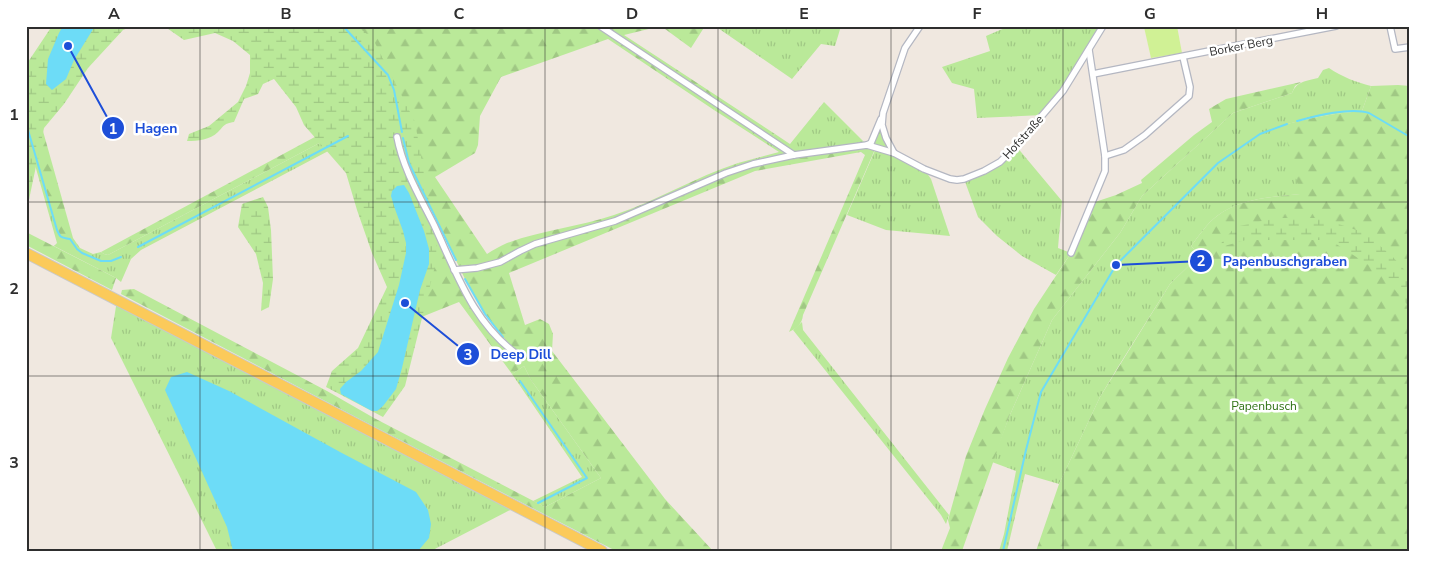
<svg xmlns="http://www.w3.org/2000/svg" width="1436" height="577" viewBox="0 0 1436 577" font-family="'Nunito Sans',sans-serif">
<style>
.grass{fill:url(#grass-tufts)}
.forest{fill:url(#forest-firs)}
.wetland{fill:url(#wetland-marsh)}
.pitch{fill:#d0f195}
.water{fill:#6ddcf7}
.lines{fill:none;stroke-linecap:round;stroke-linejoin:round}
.stream{stroke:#6ddcf7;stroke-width:2}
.street-casing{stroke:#b4b7c2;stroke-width:8}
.primary-casing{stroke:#c9c9c9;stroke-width:12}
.street{stroke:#fff;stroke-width:5.5}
.primary{stroke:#fbca5a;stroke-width:10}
.grid{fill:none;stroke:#2e2e2e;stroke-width:1;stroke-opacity:0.55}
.labels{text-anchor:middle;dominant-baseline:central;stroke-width:5;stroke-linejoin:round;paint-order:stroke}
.street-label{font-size:12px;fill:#2e2e2e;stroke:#fff}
.park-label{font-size:12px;fill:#307316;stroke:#fff}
.leader{fill:none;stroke:#1d4ed8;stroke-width:2}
.callout-dot{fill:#1d4ed8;stroke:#fff;stroke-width:2}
.mark-label{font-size:15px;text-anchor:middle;font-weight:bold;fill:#fff}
.callout-label{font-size:14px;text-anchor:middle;font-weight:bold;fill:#1d4ed8;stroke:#fff;stroke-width:5;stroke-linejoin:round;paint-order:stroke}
.neatline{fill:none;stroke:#2e2e2e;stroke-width:2}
.grid-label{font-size:16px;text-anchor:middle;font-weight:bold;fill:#2e2e2e}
</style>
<defs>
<pattern id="grass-tufts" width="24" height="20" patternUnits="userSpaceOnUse" patternTransform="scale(1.25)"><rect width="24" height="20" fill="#bae999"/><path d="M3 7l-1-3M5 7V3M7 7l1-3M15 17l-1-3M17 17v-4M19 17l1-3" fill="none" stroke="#a0c884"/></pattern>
<pattern id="forest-firs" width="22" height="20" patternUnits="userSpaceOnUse" patternTransform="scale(1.25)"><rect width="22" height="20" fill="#bae999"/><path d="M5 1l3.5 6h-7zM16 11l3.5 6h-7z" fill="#a0c884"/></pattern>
<pattern id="wetland-marsh" width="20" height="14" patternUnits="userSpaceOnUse" patternTransform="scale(1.25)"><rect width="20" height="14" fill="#bae999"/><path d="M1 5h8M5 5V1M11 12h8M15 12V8" fill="none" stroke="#a0c884"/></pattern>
</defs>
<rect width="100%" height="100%" fill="#f0e8e0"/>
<g class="grass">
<path d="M715 26H841L835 46 821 44 792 79Z"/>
<path d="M1011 26H1103L1075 72 1043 115 977 118 974 89 952 83 942 67 990 51 986 36 1000 30Z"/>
<path d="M1329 68C1342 77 1356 82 1371 86L1362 111C1335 113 1310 118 1284 125L1301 194C1272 197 1241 198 1217 216 1207 223 1199 236 1191 246L1200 255 1170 284 1118 367 1100 397 1059 484 1025 474 1007 551H999L1004 534 1016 471 992 462 1009 417 1052 320 1120 233 1142 196 1233 113 1292 93C1297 81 1306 81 1318 78L1323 70Z"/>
<path d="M824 102 867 145 882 125 894 153 924 169 931 179 950 236 886 230 847 215 876 148 740 168 738 163 779 152 714 110 717 105 771 140 775 134 790 144Z"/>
<path d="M26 123 57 230 62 238H73L80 248 93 254 101 252 104 254 108 255 344 130 351 139 141 250 131 259 121 282 116 278 54 246 57 243 26 133Z"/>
<path d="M1016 146 1062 201 1058 248 1071 253 1056 275 1022 256 997 236 978 217 964 179 984 171Z"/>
<path d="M117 300 516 507 431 551H217L111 338Z"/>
<path d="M802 322 803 330 949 515 946 524 941 515 793 330Z"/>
<path d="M524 366 531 380 601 478 545 507 533 501 582 477 512 374Z"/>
</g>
<g class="forest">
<path d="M343 26H705L691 48 661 26 624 35 775 134 771 140 717 105 714 110 608 39 501 77 480 116 478 145 475 153 435 177 487 254C493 250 500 246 507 243 542 230 579 227 614 215 657 201 695 177 738 163L741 168 753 164 867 145 876 147 803 315C802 324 797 328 789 332L865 155 861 152 755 171 509 273 525 325 540 319 549 324 553 334 552 351 665 499 713 551H616L371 425 121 294 122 290 134 289 327 391 374 418 545 507 601 478 531 380 524 366 512 374 459 302 414 320 344 130 108 255 104 254 101 252 337 125 401 154 480 318 516 353 485 314 465 279Z"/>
<path d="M26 82 41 124 73 238H62L57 230 26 123Z"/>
<path d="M1301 82 1295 86 1292 93 1233 113 1142 196 1120 233 1052 320 1009 417 962 551H941L950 528 948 520 966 456 985 409 1008 358 1034 309 1071 253 1092 203 1116 195 1142 183 1141 180 1194 135 1212 122 1209 109 1226 99Z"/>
<path d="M1398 85 1410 86V551H1036L1059 484 1100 397 1170 284 1200 255 1191 246C1199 236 1207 223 1217 216 1240 198 1272 197 1300 194L1283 125C1310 118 1335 113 1362 111L1371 86Z"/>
<path d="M26 232 116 278 112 290 26 245Z"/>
</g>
<g class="wetland">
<path d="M52 26H133L123 30 88 68 64 104 44 128 26 214V65Z"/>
<path d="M164 26H357L373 39 415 122 438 254 405 386 383 417 326 387 332 371 358 348 387 287 372 253 357 210 346 173 304 125 296 107 274 79 263 84 258 94 244 99 234 122C223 124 225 125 218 132 210 140 198 141 187 141L189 134 209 126 238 102 246 86 250 73V55L233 41 215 33 184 40Z"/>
<path d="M263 197 268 207 271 230 273 279 269 307 261 311 263 283 256 254 238 227 242 204Z"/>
<path d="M1276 218H1321L1365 233 1392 256 1410 276V308L1381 273 1330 240H1246L1217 248 1235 227Z"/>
</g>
<path class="pitch" d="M1148 26H1177L1182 53 1151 58 1144 27Z"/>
<g class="water">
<path d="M63 26H95L74 60 66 79 52 90 46 84 48 59 59 33Z"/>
<path d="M404 185 409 193 424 231 429 249V264L420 290 402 368 396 389 383 406 377 411H372L341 394 340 389 346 382 361 371 378 352 399 285 406 253V243L403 231 395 209 391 196 392 191 397 186Z"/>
<path d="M187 372 229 391 340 452 416 492 428 510 431 524 429 538 418 551H233L227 527 165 390 171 377Z"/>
</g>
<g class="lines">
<g class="stream">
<path d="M343 26 388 75 394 90 402 132"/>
<path d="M1297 121C1316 116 1350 107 1369 113L1410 137"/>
<path d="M26 123 57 230C61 239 61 237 70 239L77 249 82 253 101 261H111L121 257"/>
<path d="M403 138 409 163 456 260"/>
<path d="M138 247 348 136"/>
<path d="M465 279 485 314 503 337"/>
<path d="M520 381 587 478 538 503"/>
<path d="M1003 551 1026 450 1041 392 1116 265 1218 163 1260 134 1287 124"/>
</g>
<g class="street-casing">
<g id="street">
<path d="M600 26 794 155"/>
<path d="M920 26 905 48 883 113 882 125 886 138 894 153 924 169 950 179 957 180 964 179 984 171 1000 162 1016 146 1063 91 1103 26"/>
<path d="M1390 26 1395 49 1410 47"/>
<path d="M1093 74 1336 26"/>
<path d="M397 137C403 169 420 197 434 225 457 274 473 323 518 355"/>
<path d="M867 145 871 143 881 119"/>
<path d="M1105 156 1124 150 1145 135 1189 96 1190 87 1183 57"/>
<path d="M1071 253 1105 171V156L1089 50"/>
<path d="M454 270 477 268 500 262 520 251 535 244 615 221 726 173 753 164 794 155 867 145 894 153"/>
</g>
</g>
<g class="primary-casing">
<path id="primary" d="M26 253 602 551"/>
</g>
<use href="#street" class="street"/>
<use href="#primary" class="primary"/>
</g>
<path class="grid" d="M200 26V551M373 26V551M545 26V551M718 26V551M891 26V551M1063 26V551M1236 26V551M26 202H1410M26 376H1410"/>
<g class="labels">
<g class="street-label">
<text transform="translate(1241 46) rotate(-11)">Borker Berg</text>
<text transform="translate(1023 137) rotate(-48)">Hofstraße</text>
</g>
<g class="park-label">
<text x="1264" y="406">Papenbusch</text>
</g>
</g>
<path class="leader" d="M68 46L113 128M1116 265L1201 261M405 303L468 354"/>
<g class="callout-dot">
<circle cx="68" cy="46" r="5"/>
<circle cx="1116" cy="265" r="5"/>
<circle cx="405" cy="303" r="5"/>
<circle cx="113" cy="128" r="12"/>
<circle cx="1201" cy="261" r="12"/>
<circle cx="468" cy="354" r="12"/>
</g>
<g class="mark-label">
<text x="113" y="134">1</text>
<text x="1201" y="266">2</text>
<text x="468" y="360">3</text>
</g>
<g class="callout-label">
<text x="156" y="133">Hagen</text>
<text x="1285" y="266">Papenbuschgraben</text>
<text x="521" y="359">Deep Dill</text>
</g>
<rect width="1436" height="577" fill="none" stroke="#ffffff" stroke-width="55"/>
<rect x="28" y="28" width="1380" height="522" class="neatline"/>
<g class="grid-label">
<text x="114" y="19">A</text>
<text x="286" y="19">B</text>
<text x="459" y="19">C</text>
<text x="632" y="19">D</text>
<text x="804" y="19">E</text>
<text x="977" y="19">F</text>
<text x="1150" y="19">G</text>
<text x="1322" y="19">H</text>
<text x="14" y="120">1</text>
<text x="14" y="294">2</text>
<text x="14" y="468">3</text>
</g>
</svg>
